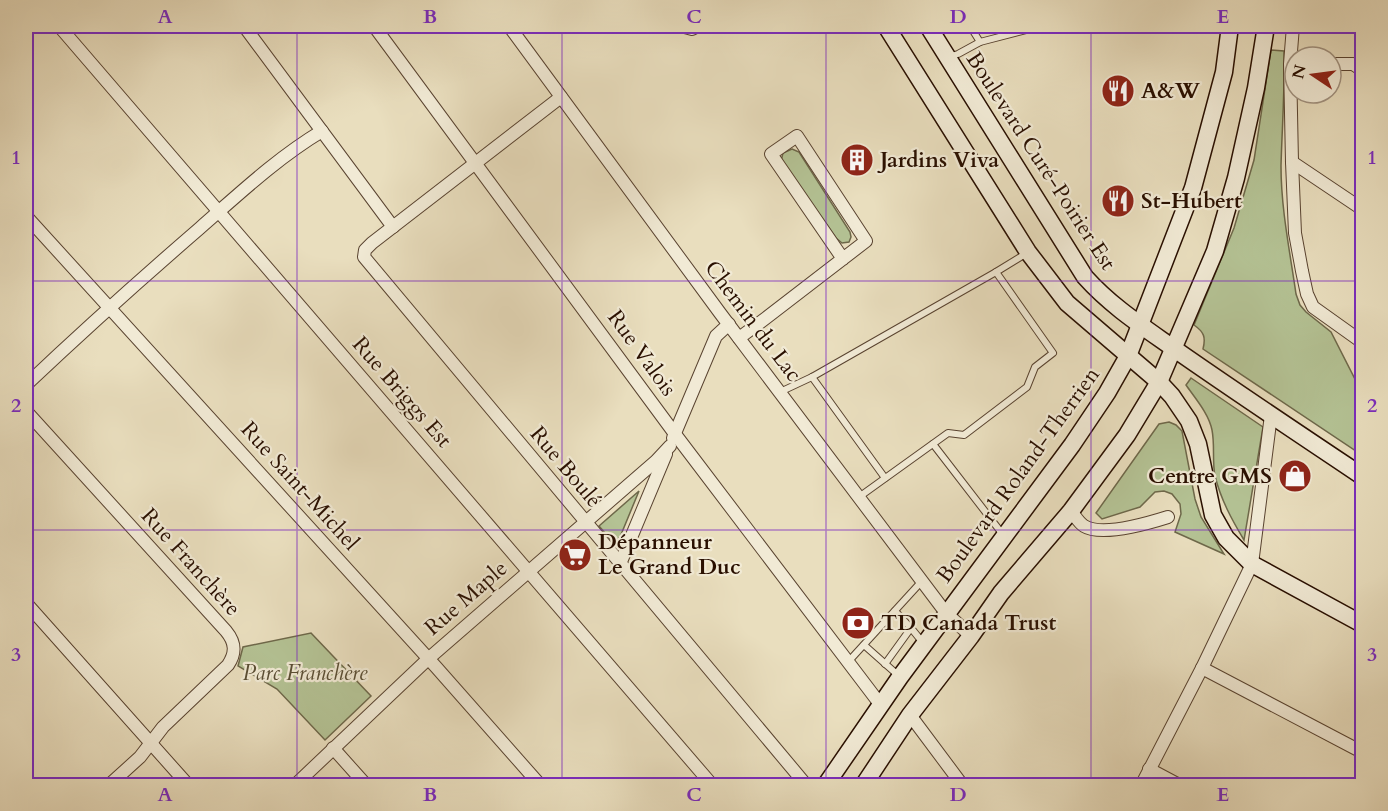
<svg xmlns="http://www.w3.org/2000/svg" width="1388" height="811" viewBox="0 0 1388 811" font-family="Cardo,serif">
<style>
.green{fill:#b4c294;stroke:#6e684a;stroke-width:1.5}
.lines{fill:none;stroke-linecap:round;stroke-linejoin:round}
.lane-casing{stroke:#594330;stroke-width:8}
.street-casing{stroke:#594330;stroke-width:14}
.secondary-casing{stroke:#290f00;stroke-width:19}
.lane{stroke:#f1ead5;stroke-width:6}
.street{stroke:#f1ead5;stroke-width:12}
.secondary{stroke:#f1ead5;stroke-width:16}
.grid{fill:none;stroke:#7b2cbf;stroke-width:1.5;stroke-opacity:0.55}
.labels{text-anchor:middle;dominant-baseline:central;stroke-width:4.5;stroke-linejoin:round;paint-order:stroke}
.poi-label{font-size:22px;font-weight:bold;fill:#290f00;stroke:#f1ead5;text-anchor:start}
.street-label{font-size:22px;fill:#290f00;stroke:#f1ead5}
.park-label{font-size:22px;font-style:italic;fill:#5a4e34;stroke:#f1ead5}
.neatline{fill:none;stroke:#7b2cbf;stroke-width:2}
.grid-label{font-size:20px;text-anchor:middle;font-weight:bold;fill:#7b2cbf}
</style>
<rect width="100%" height="100%" fill="#e9debe"/>
<filter id="stains"><feTurbulence type="fractalNoise" baseFrequency=".00333" numOctaves="4"/><feColorMatrix values="0 0 0 0 .2 0 0 0 0 .09 0 0 0 0 .02 0 0 0 .5 -.17"/></filter>
<radialGradient id="worn" r=".72"><stop offset=".6" stop-color="#630" stop-opacity="0"/><stop offset="1" stop-color="#630" stop-opacity=".3"/></radialGradient>
<g class="green">
<path d="M1271 50 1284 51C1285 90 1282 128 1281 166 1281 209 1290 252 1296 294L1300 305 1306 312 1331 332 1362 393V455L1203 349C1206 337 1204 332 1194 325L1234 228 1254 160Z"/>
<path d="M792 149 799 152 850 232 851 237 849 242 842 243 836 238 781 161 783 153Z"/>
<path d="M1191 378 1263 427 1244 540C1232 520 1221 500 1215 476 1212 461 1215 445 1212 430 1209 414 1195 398 1186 385Z"/>
<path d="M1169 422 1176 425 1182 431 1195 499 1201 517 1224 554 1175 532 1181 514 1180 504 1172 494 1164 491 1155 492 1140 507 1102 519 1096 513 1159 424Z"/>
<path d="M639 491 620 537 617 540H611L599 526Z"/>
<path d="M311 633 371 696 325 740 277 689 238 666 243 647Z"/>
</g>
<g class="lines">
<g class="lane-casing">
<g id="lane">
<path d="M970 26 980 42"/>
<path d="M948 57 958 54 980 42 1042 26"/>
<path d="M812 377 885 478"/>
<path d="M780 392 812 377 996 272"/>
<path d="M933 444 1004 536"/>
<path d="M859 497 948 433 964 435 1027 387 1035 367 1053 353 996 272 1027 253"/>
<path d="M911 628 924 644"/>
<path d="M864 645 899 676"/>
<path d="M848 662 922 581"/>
<path d="M885 664 911 628 895 611"/>
</g>
</g>
<g class="street-casing">
<g id="street">
<path d="M59 26 713 786"/>
<path d="M244 26 393 227"/>
<path d="M374 26 675 434 880 704"/>
<path d="M509 26 720 313 946 613 971 636"/>
<path d="M681 26 692 29 698 26"/>
<path d="M1293 26 1290 64 1292 162 1295 233 1302 271 1307 294 1313 307 1362 342"/>
<path d="M1331 64H1353L1362 70"/>
<path d="M561 97 372 243 365 250 364 257 807 786"/>
<path d="M1292 162 1362 209"/>
<path d="M26 216 436 667 541 786"/>
<path d="M739 338 766 318 866 241 797 136 771 154 843 259"/>
<path d="M26 385C83 331 141 279 200 228 239 194 277 158 322 131"/>
<path d="M26 411 226 631C236 643 236 653 228 665L163 727 140 757 108 786"/>
<path d="M673 438 716 336 729 324"/>
<path d="M1071 511C1075 516 1079 523 1084 526 1102 537 1149 523 1168 517"/>
<path d="M620 564 666 454"/>
<path d="M26 603 189 786"/>
<path d="M1202 668 1362 752"/>
<path d="M910 715 963 786"/>
<path d="M333 748 367 786"/>
<path d="M1149 769 1181 786"/>
<path d="M294 786 428 659 656 461 670 446"/>
<path d="M1141 786 1202 668 1252 564 1271 415"/>
</g>
</g>
<g class="secondary-casing">
<g id="secondary">
<path d="M886 26 1028 252 1067 303 1159 382 1172 396 1189 421 1198 444 1213 515 1226 538 1252 564 1362 624"/>
<path d="M928 26 1085 277C1111 306 1142 326 1173 348 1236 392 1299 434 1362 476"/>
<path d="M825 786 900 677 1072 445 1107 393 1128 356 1193 188 1224 72 1230 26"/>
<path d="M863 786 910 715 971 636 1001 593 1071 511 1127 435 1159 382 1215 251 1236 178 1256 88 1266 26"/>
</g>
</g>
<use href="#lane" class="lane"/>
<use href="#street" class="street"/>
<use href="#secondary" class="secondary"/>
</g>
<path class="grid" d="M297 26V786M562 26V786M826 26V786M1091 26V786M26 281H1362M26 530H1362"/>
<defs>
<g id="restaurant-disc" transform="scale(1.725)"><circle r="9.5" fill="#8f2418" stroke="#f1ead5"/><path d="M-5-6h1v4h1v-4h1v4h1v-4h1v5L-1.5 .5V6h-2V.5L-5-1ZM5-6V6H3V1.5H1.5Q1.5-4 5-6Z" fill="#fff"/></g>
<g id="building-disc" transform="scale(1.725)"><circle r="9.5" fill="#8f2418" stroke="#f1ead5"/><path d="M-4-6H4V6H1V3H-1V6H-4ZM-2.5-4.3h1.7v1.8h-1.7ZM.8-4.3h1.7v1.8H.8ZM-2.5-1h1.7V.8h-1.7ZM.8-1h1.7V.8H.8Z" fill="#fff"/></g>
<g id="shop-disc" transform="scale(1.725)"><circle r="9.5" fill="#8f2418" stroke="#f1ead5"/><path d="M-5-2.5h2.3a2.7 3.5 0 0 1 5.4 0H5L5.5 6h-11ZM-1.5-2.5h3a1.5 2.3 0 0 0-3 0Z" fill="#fff"/></g>
<g id="supermarket-disc" transform="scale(1.725)"><circle r="9.5" fill="#8f2418" stroke="#f1ead5"/><path d="M-6-5.5h2.5l.6 2H6L4.5 2H-2.5L-4.4-4H-6ZM-1.5 3.2a1.3 1.3 0 1 0 .1 0ZM3 3.2a1.3 1.3 0 1 0 .1 0Z" fill="#fff"/></g>
<g id="bank-disc" transform="scale(1.725)"><circle r="9.5" fill="#8f2418" stroke="#f1ead5"/><path d="M-6-4H6V4H-6ZM0-2.3a2.3 2.3 0 1 0 0 4.6a2.3 2.3 0 1 0 0-4.6Z" fill="#fff"/></g>
</defs>
<g fill-rule="evenodd">
<use href="#restaurant-disc" x="1118" y="91"/>
<use href="#building-disc" x="857" y="160"/>
<use href="#restaurant-disc" x="1118" y="201"/>
<use href="#shop-disc" x="1295" y="476"/>
<use href="#supermarket-disc" x="575" y="555"/>
<use href="#bank-disc" x="858" y="623"/>
</g>
<g class="labels">
<g class="poi-label">
<text x="1141" y="91">A&amp;W</text>
<text x="880" y="160">Jardins Viva</text>
<text x="1141" y="201">St-Hubert</text>
<text x="1272" y="476" text-anchor="end">Centre GMS</text>
<text x="598" y="542">Dépanneur<tspan x="598" dy="25">Le Grand Duc</tspan></text>
<text x="881" y="623">TD Canada Trust</text>
</g>
<g class="street-label">
<text transform="translate(1041 161) rotate(57)">Boulevard Curé-Poirier Est</text>
<text transform="translate(753 321) rotate(53)">Chemin du Lac</text>
<text transform="translate(642 353) rotate(54)">Rue Valois</text>
<text transform="translate(402 392) rotate(49)">Rue Briggs Est</text>
<text transform="translate(566 467) rotate(50)">Rue Boulé</text>
<text transform="translate(1018 475) rotate(-54)">Boulevard Roland-Therrien</text>
<text transform="translate(300 486) rotate(48)">Rue Saint-Michel</text>
<text transform="translate(191 562) rotate(48)">Rue Franchère</text>
<text transform="translate(466 598) rotate(-41)">Rue Maple</text>
</g>
<g class="park-label">
<text x="305" y="673">Parc Franchère</text>
</g>
</g>
<rect width="1388" height="811" fill="none" stroke="#e9debe" stroke-width="66"/>
<g transform="translate(1313 75) rotate(283)"><circle r="28" fill="#f1ead5" stroke="#a19280" stroke-width="1.5"/>
<path d="M0-4.5L10 22L0 15L-10 22Z" fill="#8f2418"/>
<text y="-9" font-size="16" font-weight="bold" text-anchor="middle" fill="#290f00">N</text>
</g>
<rect x="33" y="33" width="1322" height="745" class="neatline"/>
<g class="grid-label">
<text x="165" y="23">A</text>
<text x="430" y="23">B</text>
<text x="694" y="23">C</text>
<text x="958" y="23">D</text>
<text x="1223" y="23">E</text>
<text x="16" y="164">1</text>
<text x="1372" y="164">1</text>
<text x="16" y="412">2</text>
<text x="1372" y="412">2</text>
<text x="16" y="661">3</text>
<text x="1372" y="661">3</text>
<text x="165" y="801">A</text>
<text x="430" y="801">B</text>
<text x="694" y="801">C</text>
<text x="958" y="801">D</text>
<text x="1223" y="801">E</text>
</g>
<rect width="100%" height="100%" filter="url(#stains)"/>
<rect width="100%" height="100%" fill="url(#worn)"/>
</svg>
